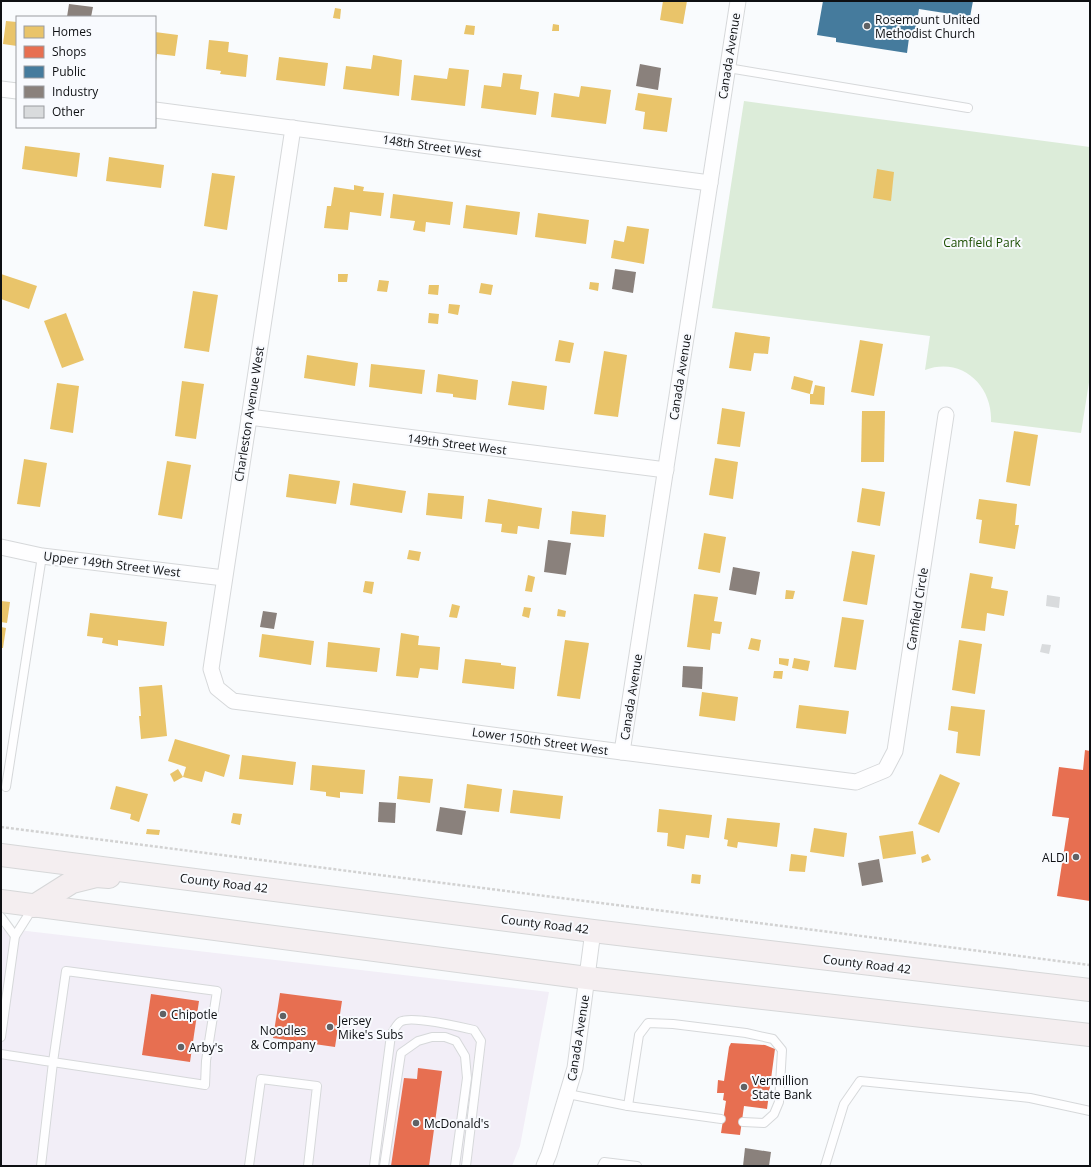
<svg xmlns="http://www.w3.org/2000/svg" width="1091" height="1167" viewBox="0 0 1091 1167" font-family="'Open Sans',sans-serif">
<style>
.commercial{fill:#f2eef7}
.green{fill:#dcecd9}
.homes{fill:#e9c46a}
.shops{fill:#e76f51}
.public{fill:#457b9d}
.industry{fill:#8a817c}
.building{fill:#d9dbdd}
.lines{fill:none;stroke-linecap:round;stroke-linejoin:round}
.service-casing{stroke:#d6d8da;stroke-width:10}
.minor-casing{stroke:#d6d8da;stroke-width:17}
.trunk-casing{stroke:#d6d7d8;stroke-width:24}
.path{stroke:#d2d2d2;stroke-width:2.5;stroke-dasharray:3 2;stroke-linecap:butt}
.service{stroke:#fefeff;stroke-width:8}
.minor{stroke:#fefeff;stroke-width:15}
.trunk{stroke:#f4eef0;stroke-width:22}
.poi-dot{fill:#606265;stroke:#f8fafe;stroke-width:1.5}
.labels{text-anchor:middle;dominant-baseline:central;stroke-width:4;stroke-linejoin:round;paint-order:stroke}
.poi-label{font-size:12px;fill:#0e1013;stroke:#f8fafe;text-anchor:start}
.street-label{font-size:12px;fill:#0e1013;stroke:#f8fafe}
.park-label{font-size:12px;fill:#1b4e00;stroke:#f8fafe}
</style>
<rect width="100%" height="100%" fill="#f9fbfd"/>
<path class="commercial" d="M1 928 549 992 520 1146 512 1166H1Z"/>
<path class="green" d="M744 101 1090 147V376L1081 433 991 422C993 385 961 356 925 370L930 336 712 308Z"/>
<g class="homes">
<path d="M663 1H687L683 24 660 20Z"/>
<path d="M335 8 341 9 340 19 333 18Z"/>
<path d="M6 21 17 22V46L3 44Z"/>
<path d="M553 24 559 25V31H552Z"/>
<path d="M466 25 475 26 474 35 464 34Z"/>
<path d="M155 32 178 35 175 56 157 54 156 61H155Z"/>
<path d="M209 40 229 42 228 52 248 55 246 77 220 74 221 71 206 69Z"/>
<path d="M373 55 402 60 399 96 343 89 346 66 371 69Z"/>
<path d="M279 57 328 63 325 86 276 80Z"/>
<path d="M449 68 469 70 465 106 411 100 414 75 447 79Z"/>
<path d="M503 73 522 75 520 89 539 92 536 115 481 108 484 85 501 87Z"/>
<path d="M581 86 611 90 606 124 551 117 554 93 579 97Z"/>
<path d="M638 93 672 98 667 132 643 129 645 112 635 110Z"/>
<path d="M25 146 80 153 77 177 22 169Z"/>
<path d="M109 157 164 165 161 188 106 181Z"/>
<path d="M877 169 894 172 891 201 873 198Z"/>
<path d="M212 173 235 176 227 230 204 226Z"/>
<path d="M354 185 364 187 363 191 384 193 381 216 350 212 348 230 324 228 327 206H331L334 187 354 190Z"/>
<path d="M393 194 453 202 450 225 426 222 425 232 413 230 415 221 390 218Z"/>
<path d="M466 205 520 212 517 235 463 228Z"/>
<path d="M538 213 589 220 586 244 535 237Z"/>
<path d="M627 226 649 229 644 264 611 258 614 240 624 242Z"/>
<path d="M1 274 37 286 29 309 1 299Z"/>
<path d="M338 274H348L347 282H338Z"/>
<path d="M379 280 389 281 387 292 377 291Z"/>
<path d="M590 282 599 283 598 291 589 289Z"/>
<path d="M481 283 493 285 491 295 479 293Z"/>
<path d="M429 285H439L438 295 428 294Z"/>
<path d="M193 291 218 295 209 352 184 348Z"/>
<path d="M449 304 460 305 458 315 448 313Z"/>
<path d="M66 313 84 360 62 368 44 321Z"/>
<path d="M429 313 439 314 438 324 428 323Z"/>
<path d="M735 332 770 337 768 354 754 353 751 371 729 368Z"/>
<path d="M559 340 574 343 570 363 555 361Z"/>
<path d="M860 340 883 344 874 396 851 392Z"/>
<path d="M604 351 627 355 618 417 594 414Z"/>
<path d="M307 355 358 363 355 386 304 378Z"/>
<path d="M371 364 425 370 422 394 369 387Z"/>
<path d="M438 374 478 380 476 400 453 397V394L436 392Z"/>
<path d="M794 376 813 381 810 394 791 389Z"/>
<path d="M182 381 204 384 196 439 175 436Z"/>
<path d="M512 381 547 386 544 410 508 405Z"/>
<path d="M57 383 79 386 73 433 50 429Z"/>
<path d="M815 385 825 387 824 405 810 404V394H813Z"/>
<path d="M722 408 745 412 740 447 717 444Z"/>
<path d="M862 411H885L884 462H861Z"/>
<path d="M1014 431 1038 435 1030 486 1006 482Z"/>
<path d="M715 458 738 462 733 499 709 495Z"/>
<path d="M24 459 47 463 40 507 17 504Z"/>
<path d="M167 461 191 465 182 519 158 515Z"/>
<path d="M289 474 340 481 336 504 286 497Z"/>
<path d="M353 483 406 491 402 513 350 505Z"/>
<path d="M862 488 885 492 880 526 857 522Z"/>
<path d="M428 493 464 496 462 519 426 515Z"/>
<path d="M488 499 542 508 539 529 518 526 517 534 501 532 502 524 485 522Z"/>
<path d="M979 499 1017 504 1015 525H1019L1015 549 979 543 982 520 976 519Z"/>
<path d="M572 511 606 515 604 537 570 534Z"/>
<path d="M704 533 726 537 720 573 698 569Z"/>
<path d="M409 550 421 552 419 561 407 559Z"/>
<path d="M852 551 875 555 867 605 843 601Z"/>
<path d="M970 573 993 577 991 588 1008 591 1004 616 987 613 985 631 961 628Z"/>
<path d="M528 575 535 577 532 592 525 591Z"/>
<path d="M365 581 374 582 372 594 363 592Z"/>
<path d="M786 590 795 591 793 599H785Z"/>
<path d="M694 594 718 597 714 621 722 622 720 634 712 633 710 650 687 647Z"/>
<path d="M1 601 10 602 7 623 1 622Z"/>
<path d="M452 604 460 606 457 618 449 617Z"/>
<path d="M524 607 531 608 529 618 522 616Z"/>
<path d="M558 609 566 611 565 617 557 616Z"/>
<path d="M90 613 167 622 164 646 118 640V646L102 643 103 638 87 636Z"/>
<path d="M842 617 864 620 856 670 834 667Z"/>
<path d="M1 627 6 628 3 648H1Z"/>
<path d="M401 633 419 636 418 645 440 647 438 670 420 668 418 678 396 676Z"/>
<path d="M262 634 314 641 311 665 259 657Z"/>
<path d="M751 638 761 640 759 651 748 649Z"/>
<path d="M565 640 589 643 580 699 557 696Z"/>
<path d="M959 640 982 644 975 694 952 690Z"/>
<path d="M328 642 380 648 377 672 326 667Z"/>
<path d="M779 658 789 659 788 666 779 664Z"/>
<path d="M794 658 810 661 808 671 792 668Z"/>
<path d="M465 659 501 663V665L516 667 514 689 462 683Z"/>
<path d="M774 671H783L782 679 773 678Z"/>
<path d="M162 685 167 736 141 739 139 716H141L139 687Z"/>
<path d="M702 692 738 697 735 721 699 716Z"/>
<path d="M799 705 849 711 846 734 796 728Z"/>
<path d="M951 706 985 710 980 756 956 753 958 732 948 730Z"/>
<path d="M175 739 230 755 224 777 205 771 202 782 183 777 186 767 168 761Z"/>
<path d="M242 755 296 762 293 785 239 779Z"/>
<path d="M312 765 365 770 363 794 340 792V798L326 796V792L310 790Z"/>
<path d="M178 769 183 777 174 782 170 774Z"/>
<path d="M940 774 960 783 939 833 918 824Z"/>
<path d="M399 776 433 779 430 803 397 799Z"/>
<path d="M467 784 502 789 499 812 464 808Z"/>
<path d="M116 786 148 794 139 822 130 819 131 814 110 809Z"/>
<path d="M513 790 563 796 560 819 510 813Z"/>
<path d="M659 809 712 815 709 838 686 835 684 849 667 846 668 833 657 832Z"/>
<path d="M233 813 242 814 240 825 231 823Z"/>
<path d="M727 818 780 823 777 847 738 842 737 848 727 846 728 840 724 839Z"/>
<path d="M814 828 847 833 844 857 810 852Z"/>
<path d="M147 829 160 830 159 835 146 834Z"/>
<path d="M913 831 916 854 883 859 879 836Z"/>
<path d="M791 854 807 856 805 872 789 871Z"/>
<path d="M928 854 931 860 922 863 921 857Z"/>
<path d="M692 874 701 875 700 884 691 883Z"/>
</g>
<g class="shops">
<path d="M1085 750 1090 751V901L1057 896 1069 818 1052 816 1059 767 1083 770Z"/>
<path d="M280 993 342 1001 335 1047 273 1038Z"/>
<path d="M151 994 199 1001 190 1062 142 1055Z"/>
<path d="M731 1043 765 1045 775 1049 767 1109 744 1106 740 1135 721 1133 726 1101 723 1100 724 1093H717L718 1080 724 1081 729 1047Z"/>
<path d="M418 1068 442 1071 429 1166H391L404 1078 417 1079Z"/>
</g>
<path class="public" d="M823 1H973L970 17 919 9 914 39 909 38 907 53 836 42V38L817 35Z"/>
<g class="industry">
<path d="M69 4 93 7 91 17H67Z"/>
<path d="M640 64 661 68 658 90 636 86Z"/>
<path d="M615 269 636 272 633 293 612 289Z"/>
<path d="M548 540 571 543 566 575 544 572Z"/>
<path d="M733 567 760 572 756 595 729 590Z"/>
<path d="M263 611 277 613 274 629 260 627Z"/>
<path d="M683 666 703 667 702 689 682 687Z"/>
<path d="M379 802 396 803 395 823 378 822Z"/>
<path d="M440 807 466 811 462 835 436 831Z"/>
<path d="M879 859 883 882 862 886 858 863Z"/>
<path d="M745 1148 771 1152 769 1166H743Z"/>
</g>
<g class="building">
<path d="M1047 595 1060 597 1059 608 1046 606Z"/>
<path d="M1042 644 1051 645 1049 654 1040 652Z"/>
</g>
<g class="lines">
<g class="service-casing">
<g id="service">
<path d="M728 68 968 108"/>
<path d="M6 787 42 556"/>
<path d="M1 917 15 936"/>
<path d="M1 1037 15 936 34 906"/>
<path d="M1 1054C69 1065 137 1074 205 1085L206 1061 217 991 66 971 53 1062 41 1166"/>
<path d="M568 1094 628 1106 721 1119"/>
<path d="M628 1106 639 1035 648 1023 673 1024 746 1033 773 1039 782 1050 779 1102 774 1114 764 1123 743 1122"/>
<path d="M249 1166 261 1079 317 1086 308 1166"/>
<path d="M374 1166 391 1035C393 1032 396 1025 400 1022 409 1015 461 1027 474 1030L481 1041 466 1166"/>
<path d="M384 1166 401 1053 418 1041 432 1037H445L456 1041 465 1056 467 1078 455 1166"/>
<path d="M602 1166 604 1162 637 1166"/>
<path d="M825 1166 844 1104 860 1081 1030 1098 1090 1111"/>
</g>
</g>
<g class="minor-casing">
<g id="minor">
<path d="M1 89 17 91"/>
<path d="M155 110 710 183"/>
<path d="M293 128 211 669 217 688 233 701 622 752 856 782 885 770 895 751 946 415"/>
<path d="M249 417 666 470"/>
<path d="M1 547 42 556 224 578"/>
<path d="M622 752 738 1"/>
<path d="M544 1166 549 1154 575 1068 593 931"/>
</g>
</g>
<g class="trunk-casing">
<g id="trunk">
<path d="M1 855 593 931 1090 990"/>
<path d="M1 901 587 978 1090 1035"/>
<path d="M34 906 72 882 96 876 109 877"/>
</g>
</g>
<path class="path" d="M1 827 1090 965"/>
<use href="#service" class="service"/>
<use href="#minor" class="minor"/>
<use href="#trunk" class="trunk"/>
</g>
<g class="poi-dot">
<circle cx="867" cy="26" r="4"/>
<circle cx="1076" cy="857" r="4"/>
<circle cx="163" cy="1014" r="4"/>
<circle cx="283" cy="1016" r="4"/>
<circle cx="330" cy="1027" r="4"/>
<circle cx="181" cy="1047" r="4"/>
<circle cx="744" cy="1087" r="4"/>
<circle cx="416" cy="1123" r="4"/>
</g>
<g class="labels">
<g class="poi-label">
<text x="875" y="19">Rosemount United<tspan x="875" dy="14">Methodist Church</tspan></text>
<text x="1068" y="857" text-anchor="end">ALDI</text>
<text x="171" y="1014">Chipotle</text>
<text x="338" y="1020">Jersey<tspan x="338" dy="14">Mike's Subs</tspan></text>
<text x="283" y="1030" text-anchor="middle">Noodles<tspan x="283" dy="14">&amp; Company</tspan></text>
<text x="189" y="1047">Arby's</text>
<text x="752" y="1080">Vermillion<tspan x="752" dy="14">State Bank</tspan></text>
<text x="424" y="1123">McDonald's</text>
</g>
<g class="street-label">
<text transform="translate(729 56) rotate(-81)">Canada Avenue</text>
<text transform="translate(432 146) rotate(8)">148th Street West</text>
<text transform="translate(680 377) rotate(-81)">Canada Avenue</text>
<text transform="translate(249 414) rotate(-81)">Charleston Avenue West</text>
<text transform="translate(457 444) rotate(7)">149th Street West</text>
<text transform="translate(112 564) rotate(7)">Upper 149th Street West</text>
<text transform="translate(917 609) rotate(-81)">Camfield Circle</text>
<text transform="translate(631 697) rotate(-81)">Canada Avenue</text>
<text transform="translate(540 741) rotate(8)">Lower 150th Street West</text>
<text transform="translate(224 883) rotate(7)">County Road 42</text>
<text transform="translate(545 924) rotate(7)">County Road 42</text>
<text transform="translate(867 964) rotate(7)">County Road 42</text>
<text transform="translate(578 1038) rotate(-81)">Canada Avenue</text>
</g>
<g class="park-label">
<text x="982" y="242">Camfield Park</text>
</g>
</g>
<rect width="1091" height="1167" fill="none" stroke="#0e1013" stroke-width="4"/>
<rect x="16" y="16" width="140" height="112" fill="#f8fafe" stroke="#9a9ca0"/>
<rect x="24" y="26" width="20" height="12" fill="#e9c46a" stroke="#9a9ca0"/>
<text x="52" y="36" font-size="12" fill="#0e1013">Homes</text>
<rect x="24" y="46" width="20" height="12" fill="#e76f51" stroke="#9a9ca0"/>
<text x="52" y="56" font-size="12" fill="#0e1013">Shops</text>
<rect x="24" y="66" width="20" height="12" fill="#457b9d" stroke="#9a9ca0"/>
<text x="52" y="76" font-size="12" fill="#0e1013">Public</text>
<rect x="24" y="86" width="20" height="12" fill="#8a817c" stroke="#9a9ca0"/>
<text x="52" y="96" font-size="12" fill="#0e1013">Industry</text>
<rect x="24" y="106" width="20" height="12" fill="#d9dbdd" stroke="#9a9ca0"/>
<text x="52" y="116" font-size="12" fill="#0e1013">Other</text>
</svg>
